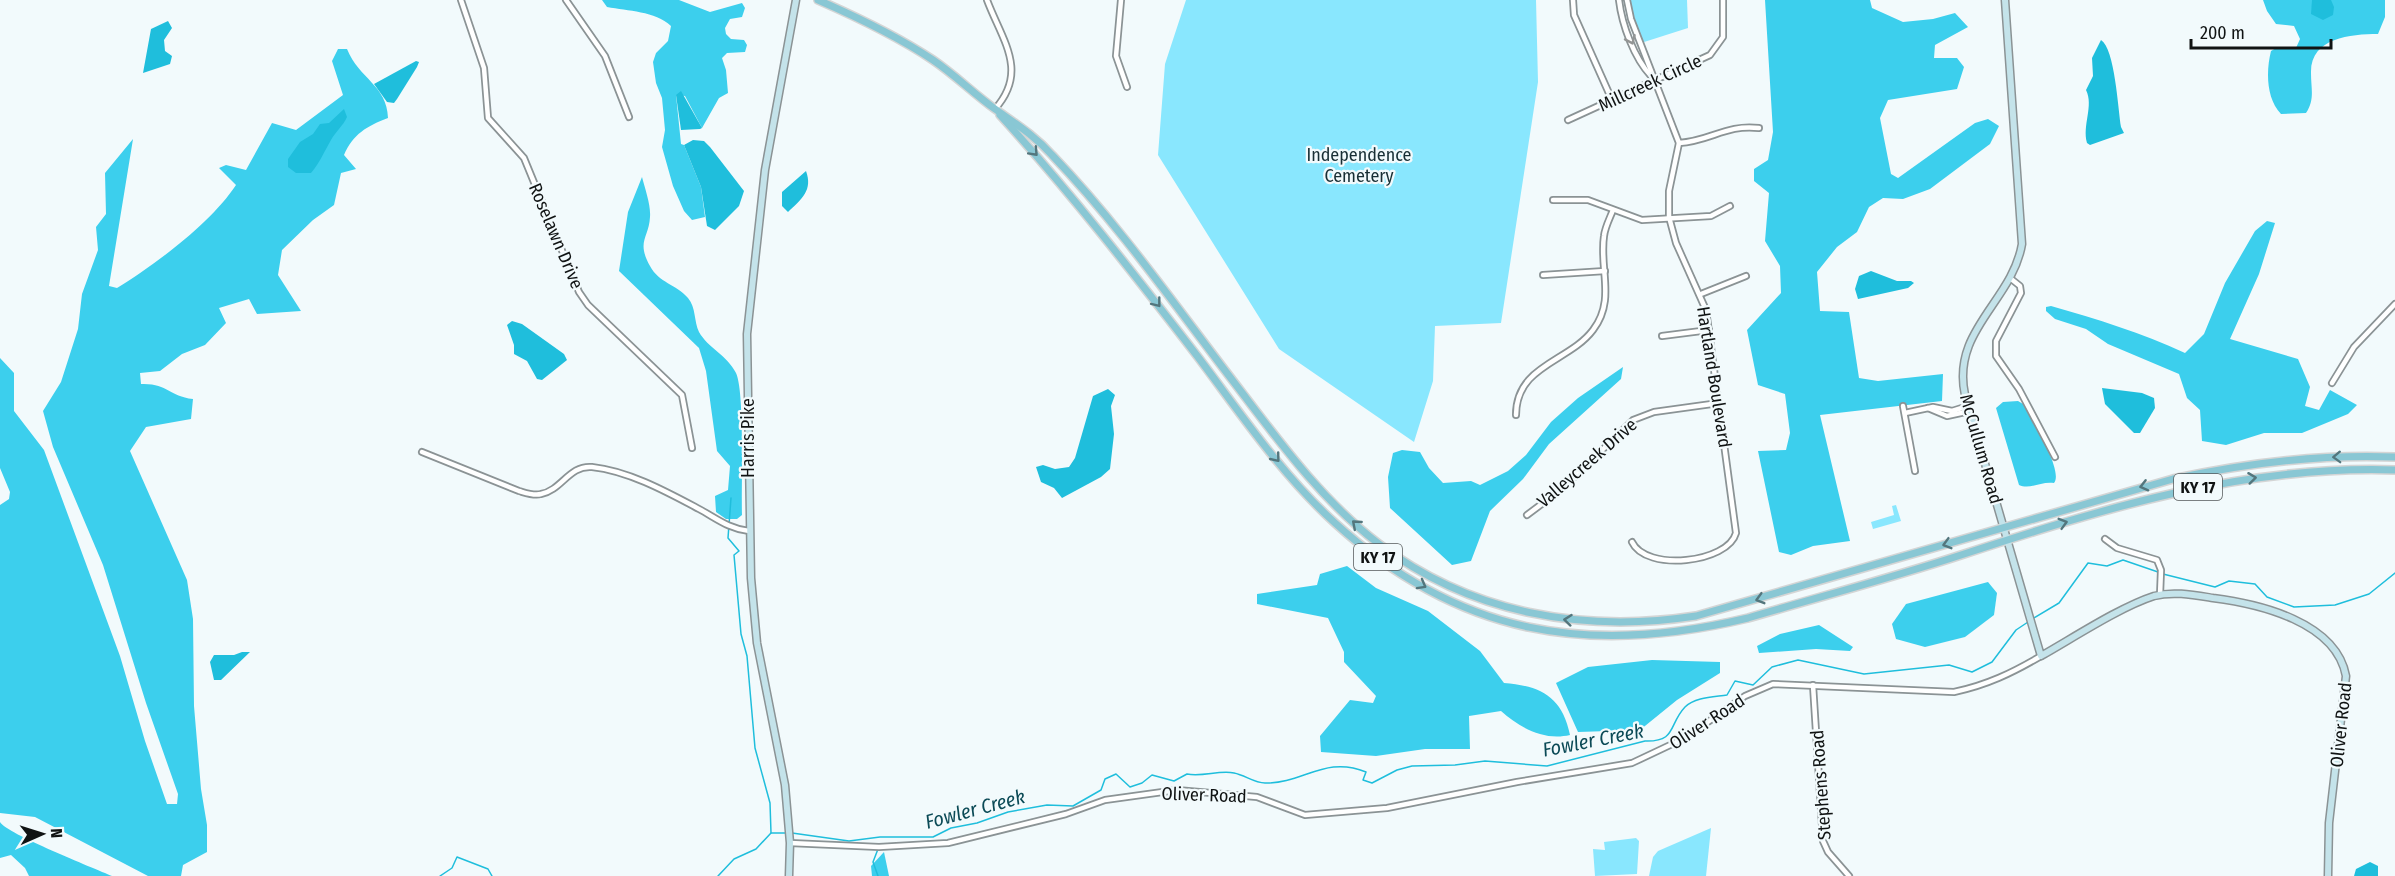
<svg xmlns="http://www.w3.org/2000/svg" width="2395" height="876" viewBox="0 0 2395 876" font-family="'Fira Sans Condensed',sans-serif">
<style>
.green{fill:#89e7fe}
.forest{fill:#3ccfed}
.water{fill:#1fbedc}
.lines{fill:none;stroke-linecap:round;stroke-linejoin:round}
.stream{stroke:#1fbedc;stroke-width:1.5}
.street-casing{stroke:#8b9395;stroke-width:8}
.secondary-casing{stroke:#8b9395;stroke-width:9}
.primary-casing{stroke:#d4d5d5;stroke-width:10}
.street{stroke:#fff;stroke-width:4.5}
.secondary{stroke:#c4e3ea;stroke-width:6}
.primary{stroke:#89c7d4;stroke-width:7}
.oneway{stroke:#939595}
.oneway2{stroke:#53767d}
.labels{text-anchor:middle;dominant-baseline:central;stroke-width:4.5;stroke-linejoin:round;paint-order:stroke}
.shield{fill:#f2fafc;stroke:#545859;stroke-width:1.5}
.shield-label{font-size:16px;font-weight:bold;fill:#101313}
.street-label{font-size:18px;fill:#101313;stroke:#f2fafc}
.park-label{font-size:18px;fill:#182f35;stroke:#f2fafc}
.water-label{font-size:20px;font-style:italic;fill:#0b4a56;stroke:#f2fafc}
</style>
<rect width="100%" height="100%" fill="#f2fafc"/>
<g class="green">
<path d="M1186 0H1536L1538 82 1501 323 1435 326 1433 381 1414 442 1279 349 1158 155 1165 64Z"/>
<path d="M1627 0H1687L1688 28 1641 43 1631 19Z"/>
<path d="M1896 505 1901 521 1873 529 1871 522 1894 515 1892 506Z"/>
<path d="M1711 828 1706 876H1649L1653 857 1658 851Z"/>
<path d="M1636 838 1639 841 1637 874 1595 876 1593 849 1605 850 1604 842Z"/>
</g>
<g class="forest">
<path d="M602 0H679L710 12 742 3 745 8 742 17 730 19 725 28 726 34 731 39 744 40 747 45 745 52 727 53 722 58 726 70 728 93 719 98 702 128 685 96 676 95 681 144 684 145 701 187 705 217 692 220 684 211 673 186 662 147 665 130 662 98 656 83 653 62 656 53 668 41 671 26C655 11 628 11 607 7Z"/>
<path d="M1765 0H1870L1872 8 1903 22 1933 19 1955 13 1968 27 1935 45 1934 58H1957L1964 67 1957 89 1888 100 1880 118 1891 174 1898 178 1975 123 1988 119 1999 126 1990 144 1930 189 1903 199 1883 198 1869 207 1857 232 1837 247 1817 272 1820 311 1849 312 1859 378 1878 381 1943 374 1942 401 1820 415 1850 541 1813 546 1791 555 1779 552 1758 451 1786 450 1790 433 1785 394 1758 385 1747 330 1781 293 1780 266 1765 241 1769 193 1754 181V169L1768 160 1773 132Z"/>
<path d="M2263 0H2385V17L2378 34C2350 34 2310 38 2311 73 2311 89 2315 99 2306 113L2281 114C2266 98 2266 71 2271 51L2278 47 2296 48 2300 39 2294 26 2276 24 2267 11Z"/>
<path d="M338 49H347C359 79 387 85 388 118 367 126 353 134 344 155L356 169 341 173 334 205 313 220 282 250 278 275 301 311 257 314 249 299 219 308 226 323 205 345 182 354 160 371 140 373 141 384C168 383 168 396 193 399L191 419 146 427 130 451 187 580 193 619 194 706 201 789 207 825V852L183 865 181 876H148L35 817 0 813V505L9 499 10 492 0 468V358L14 373V411L44 450 120 656 145 741 167 804H177L178 794 146 703 103 565 53 447 43 411 61 382 78 329 82 294 98 250 96 227 106 214 105 173 133 139 109 286 117 288C156 264 211 223 236 185L219 168 226 165 246 170 272 123 296 130 343 95 332 61Z"/>
<path d="M642 177C645 189 651 205 650 217 649 238 636 241 650 266 659 283 676 284 688 298 696 307 694 322 699 332 708 348 727 355 736 373 745 392 741 488 742 515L737 519H726L716 512 715 496 728 490 730 466 717 451 706 371 699 348 619 271 628 212Z"/>
<path d="M2267 221 2275 223 2259 274 2230 339 2298 359 2310 387 2305 406 2319 410 2330 390 2357 405 2348 414 2302 433H2264L2226 445 2202 441 2200 410 2187 398 2179 374 2108 344 2086 329 2055 319 2046 311V307L2051 306C2097 319 2142 333 2185 353L2204 334 2225 283 2255 231Z"/>
<path d="M1623 367 1621 379 1549 444 1523 479 1490 511 1471 561 1452 565 1390 508 1388 477 1393 453 1402 450 1420 452 1429 468 1443 483 1471 481 1480 485 1508 471 1526 455 1551 422 1578 398Z"/>
<path d="M2018 401 2023 404C2031 418 2064 471 2054 483 2041 481 2030 490 2019 485L1996 408 2003 402Z"/>
<path d="M1347 566 1376 588 1428 611 1480 651 1504 683C1540 686 1562 696 1570 735 1544 741 1520 728 1501 711L1469 716 1470 749H1425L1376 756 1321 752 1320 736 1350 700 1373 703 1376 696 1344 662V652L1328 618 1257 604V594L1317 585 1320 574Z"/>
<path d="M1988 582 1997 593 1994 615 1965 637 1925 647 1896 639 1892 624 1906 604Z"/>
<path d="M1819 625 1853 647 1850 651 1816 649 1759 653 1757 646 1780 634Z"/>
<path d="M1652 660 1720 662V673L1677 700 1640 730 1578 732 1556 683 1588 667Z"/>
<path d="M0 822C7 834 94 868 112 876H29L25 868 11 855 0 858Z"/>
<path d="M884 852 889 876H872L871 866Z"/>
</g>
<g class="water">
<path d="M2312 0H2331L2334 7 2333 15 2323 20 2311 14Z"/>
<path d="M168 21 172 28 164 40 165 51 172 56 170 64 143 73 151 29Z"/>
<path d="M2101 40C2115 49 2118 109 2121 127L2124 133 2090 145 2087 143C2082 125 2094 106 2086 90L2093 76 2092 58Z"/>
<path d="M416 61 419 62 417 67 397 99 394 103 387 102 374 84Z"/>
<path d="M681 91 702 128 700 129 681 130 676 95Z"/>
<path d="M344 109 347 117C343 126 336 131 331 140 324 152 320 162 311 173H296L288 167V159L300 142 313 134 320 124 329 123Z"/>
<path d="M693 140 704 141 710 147 744 191 739 206 715 230 707 226 701 187 684 145Z"/>
<path d="M806 171C813 190 802 199 788 212L782 206V192Z"/>
<path d="M1871 271 1897 281H1911L1914 283 1908 288 1858 299 1855 289 1859 276Z"/>
<path d="M512 321 522 324 564 354 567 360 542 380 537 379 527 361 514 354V345L507 325Z"/>
<path d="M2102 388 2142 393 2154 398 2155 408 2140 433H2134L2105 404Z"/>
<path d="M1108 389 1115 395 1111 406 1114 434 1110 469 1101 477 1062 498 1054 488 1041 482 1036 467 1043 465 1055 469 1069 467 1075 458 1093 396Z"/>
<path d="M242 652H250L221 680H214L210 662 214 655H234Z"/>
<path d="M2370 862 2378 866V876H2354L2356 869Z"/>
</g>
<g class="lines">
<g class="stream">
<path d="M731 498 728 538 739 551 734 555 741 634 747 656 755 748 770 803 771 833"/>
<path d="M2163 574 2215 587 2229 581 2255 584 2267 597 2294 607 2335 605 2369 594 2395 573"/>
<path d="M2032 619 2059 603 2088 563 2107 566 2123 560 2158 572"/>
<path d="M792 833 849 841 880 837H933L951 828 977 823 1008 812 1047 805 1073 806 1101 790 1105 779 1116 774 1130 787 1142 783 1152 775 1174 781 1187 774C1203 777 1219 770 1234 773 1245 775 1254 783 1265 783 1303 784 1325 755 1366 772L1363 780 1372 783 1397 770 1412 766 1455 765 1485 761 1547 766 1645 741C1677 742 1668 725 1685 707 1695 697 1714 697 1727 695L1735 681 1753 685 1772 667 1798 660 1864 674 1949 665 1972 672 1992 662 2016 630 2028 622"/>
<path d="M440 876 452 868 457 857 488 869 492 876"/>
<path d="M718 876 734 859 756 849 771 833H787"/>
<path d="M878 876 873 862 878 849"/>
</g>
<g class="street-casing">
<g id="street">
<path d="M461 0 484 68 488 118 524 158 579 292 588 305 682 395 692 448"/>
<path d="M566 0 605 56 629 117"/>
<path d="M987 0C1002 40 1029 71 995 109"/>
<path d="M1121 0 1116 56 1127 87"/>
<path d="M1573 0 1574 15 1612 100"/>
<path d="M1619 0C1622 25 1634 58 1651 76"/>
<path d="M1627 0 1631 19 1679 143 1669 191V217L1676 243 1706 310 1736 533C1728 563 1646 572 1632 542"/>
<path d="M1568 120 1710 55 1723 37V0"/>
<path d="M1679 143C1711 141 1726 124 1759 128"/>
<path d="M1553 200H1588L1642 220 1711 216 1730 206"/>
<path d="M1543 275 1605 271"/>
<path d="M2010 278 2020 286 2021 293 1996 341V356L2019 389 2055 457"/>
<path d="M1701 294 1746 276"/>
<path d="M1662 336 1709 330"/>
<path d="M2332 383 2354 347 2395 304"/>
<path d="M1903 406 1915 471"/>
<path d="M1928 408 1947 416 1970 411"/>
<path d="M1905 413 1933 407 1952 411 1968 406"/>
<path d="M1516 415C1516 365 1569 362 1593 330 1616 300 1599 269 1604 236 1605 227 1610 218 1613 210"/>
<path d="M422 452 519 491C526 493 534 496 541 494 562 490 569 465 592 467 629 471 667 492 699 509 716 518 729 529 749 531"/>
<path d="M1527 515 1563 488 1633 420 1654 412 1719 403"/>
<path d="M2105 539 2117 548 2157 560 2161 570 2160 595"/>
<path d="M1813 685 1823 841 1828 852 1849 876"/>
<path d="M790 843 879 847 948 843 1066 814 1105 800 1177 790 1257 797 1305 815 1387 808 1517 782 1632 763 1685 738 1745 696 1773 684 1954 692C1987 685 2012 673 2041 656"/>
</g>
</g>
<g class="secondary-casing">
<g id="secondary">
<path d="M2005 0 2022 244C2012 302 1951 330 1965 395L2041 656C2073 638 2120 607 2154 596 2173 591 2194 595 2213 598 2260 604 2336 622 2346 676L2329 823 2328 876"/>
<path d="M789 876 790 843 785 785 757 643 751 578 747 334 765 170 796 0"/>
</g>
</g>
<g class="primary-casing">
<g id="primary">
<path d="M818 0C857 17 897 36 933 60 955 75 974 94 995 109 1016 124 1035 136 1052 155 1122 228 1181 314 1243 394 1284 448 1325 503 1379 544 1471 614 1584 633 1696 616L2173 479C2246 463 2319 454 2395 457"/>
<path d="M1000 115C1071 193 1134 274 1198 357 1241 414 1282 475 1335 523 1459 636 1590 656 1748 618 1819 597 1891 578 1961 555 2105 508 2243 465 2395 470"/>
</g>
</g>
<use href="#street" class="street"/>
<use href="#secondary" class="secondary"/>
<use href="#primary" class="primary"/>
</g>
<defs><path id="oneway-chevron" d="M-2-3.5L2.5 0L-2 3.5" fill="none" stroke-width="1.6" stroke-linecap="round" stroke-linejoin="round" transform="scale(1.5)"/></defs>
<use class="oneway" href="#oneway-chevron" transform="translate(1631 40) rotate(66)"/>
<g class="oneway2">
<use href="#oneway-chevron" transform="translate(1034 152) rotate(47)"/>
<use href="#oneway-chevron" transform="translate(1157 303) rotate(52)"/>
<use href="#oneway-chevron" transform="translate(2337 457) rotate(178)"/>
<use href="#oneway-chevron" transform="translate(1276 458) rotate(51)"/>
<use href="#oneway-chevron" transform="translate(2252 478) rotate(-7)"/>
<use href="#oneway-chevron" transform="translate(2144 486) rotate(166)"/>
<use href="#oneway-chevron" transform="translate(2063 523) rotate(-16)"/>
<use href="#oneway-chevron" transform="translate(1356 524) rotate(-139)"/>
<use href="#oneway-chevron" transform="translate(1947 544) rotate(164)"/>
<use href="#oneway-chevron" transform="translate(1422 585) rotate(29)"/>
<use href="#oneway-chevron" transform="translate(1760 599) rotate(164)"/>
<use href="#oneway-chevron" transform="translate(1568 620) rotate(-174)"/>
</g>
<g class="labels">
<g class="shield">
<rect x="2174" y="474" width="48" height="26" rx="4.5"/>
<rect x="1354" y="544" width="48" height="26" rx="4.5"/>
</g>
<g class="shield-label">
<text x="2198" y="487">KY 17</text>
<text x="1378" y="557">KY 17</text>
</g>
<g class="street-label">
<text transform="translate(1650 83) rotate(-25)">Millcreek Circle</text>
<text transform="translate(556 236) rotate(67)">Roselawn Drive</text>
<text transform="translate(1714 377) rotate(81)">Hartland Boulevard</text>
<text transform="translate(748 438) rotate(-90)">Harris Pike</text>
<text transform="translate(1981 449) rotate(74)">McCullum Road</text>
<text transform="translate(1587 463) rotate(-41)">Valleycreek Drive</text>
<text transform="translate(1707 722) rotate(-33)">Oliver Road</text>
<text transform="translate(2341 725) rotate(-84)">Oliver Road</text>
<text transform="translate(1821 785) rotate(-94)">Stephens Road</text>
<text transform="translate(1204 795) rotate(2)">Oliver Road</text>
</g>
<g class="park-label">
<text x="1359" y="155">Independence<tspan x="1359" dy="21">Cemetery</tspan></text>
</g>
<g class="water-label">
<text transform="translate(1593 740) rotate(-11)">Fowler Creek</text>
<text transform="translate(975 809) rotate(-15)">Fowler Creek</text>
</g>
</g>
<g transform="translate(42 834) rotate(87)" stroke="#f2fafc" stroke-width="4.5" paint-order="stroke">
<path d="M0-4.5L10 22L0 15L-10 22Z" fill="#101313"/>
<text y="-9" font-size="16" font-weight="bold" text-anchor="middle" fill="#101313">N</text>
</g>
<path d="M2191 39v9h140v-9" fill="none" stroke="#101313" stroke-width="3"/>
<text x="2200" y="39" font-size="18" fill="#101313" stroke="#f2fafc" stroke-width="4.5" paint-order="stroke">200 m</text>
</svg>
